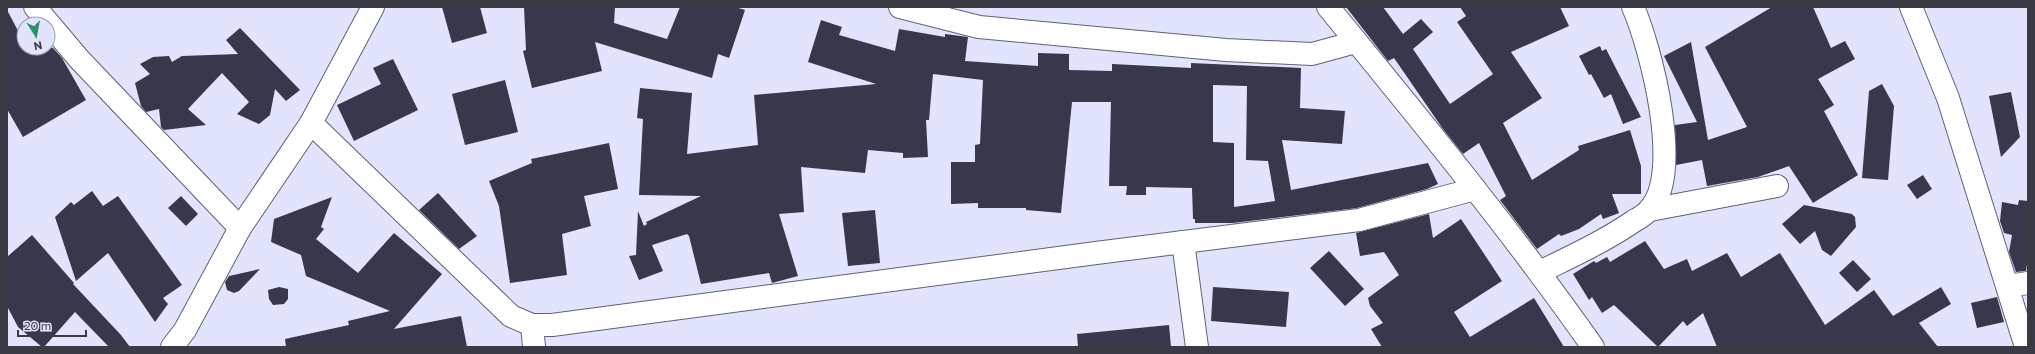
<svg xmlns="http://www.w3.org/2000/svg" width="2035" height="354" viewBox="0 0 2035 354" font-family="Commissioner,sans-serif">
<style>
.building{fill:#38384c;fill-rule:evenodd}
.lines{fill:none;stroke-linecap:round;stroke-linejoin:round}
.minor-casing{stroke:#606177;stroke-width:24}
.minor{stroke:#fff;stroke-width:22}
</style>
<rect width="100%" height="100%" fill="#e2e3fc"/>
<g class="building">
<path d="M442 7H480L487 33 452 43Z"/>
<path d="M524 7H615L614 23 667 39 680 7H735L745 10 729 58 718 54 712 78 595 42 602 71 532 88 523 51 526 50Z"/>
<path d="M1346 7H1383L1403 34 1421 19 1433 32 1413 49 1450 104 1493 74 1457 22 1466 16 1460 7H1560L1569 26 1511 52 1542 98 1503 123 1532 180 1579 150 1578 146 1630 130 1641 166V194H1612L1619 213 1603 219 1601 214 1579 229 1561 236 1559 234 1537 249 1500 200 1506 196 1479 143 1463 154 1443 129 1394 58 1388 61Z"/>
<path d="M1772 7H1813L1831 48 1845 41 1855 59 1818 79 1834 105 1824 111 1858 175 1813 203 1789 166 1758 177 1707 186 1702 160 1676 165 1675 125 1697 122 1664 56 1691 42 1708 140 1747 127 1705 47Z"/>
<path d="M7 10 24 42V48H53L62 58 86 100 23 137 7 109Z"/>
<path d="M821 20 842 27 839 35 895 51 899 29 945 37V34L968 37 965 61 1038 66V53L1069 54V70L1112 71V64L1191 68V63L1301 68 1300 108 1345 111 1342 144 1282 140 1291 190 1428 163 1438 184 1427 189 1357 208 1233 223H1195V219H1193L1192 188 1146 187V195H1126L1127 186H1109L1111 102H1072L1061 213 1026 210V208H978V203L951 204V162H975V145L980 144 983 80 933 74 929 120H926L928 157 903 158V153L868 150 865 173 801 167 804 212 779 214 798 276 772 283 769 273 701 284 689 236 687 234 652 245 663 271 639 280 629 256 636 255 638 211 644 226 647 224 646 222 701 196 639 195 643 119 637 118 640 88 692 93 687 154 758 145 754 95 876 84 808 62ZM1213 85 1247 86 1246 160 1268 161 1275 201 1234 207V143L1213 142Z"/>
<path d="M240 28 300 90 286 101 275 89 270 115 259 124 237 114 249 102 222 73 188 109 206 125 164 130 161 127 159 109 146 112 141 106 135 83 150 74 140 64 153 57 169 56 172 62 182 56 238 54 226 40Z"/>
<path d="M1600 46 1602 51 1606 49 1641 117 1623 124 1611 94 1604 98 1591 74 1589 75 1579 56Z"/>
<path d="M393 59 418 110 354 141 337 105 381 84 373 68Z"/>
<path d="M505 80 518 132 465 145 452 94Z"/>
<path d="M1882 84 1894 106 1888 180 1862 178 1869 91Z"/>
<path d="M2011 92 2020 137 2001 157 1989 96Z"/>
<path d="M609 143 618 189 584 196 591 226 562 234 567 275 510 283 499 206 489 181 532 163 531 159Z"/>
<path d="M1923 175 1932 189 1917 199 1907 185Z"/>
<path d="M92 191 103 206 118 196 182 285 163 298 168 304 155 322 108 253 76 281 55 217 71 202 74 205Z"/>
<path d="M438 193 477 236 459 249 419 210Z"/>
<path d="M181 196 198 214 186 226 168 208Z"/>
<path d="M332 197 321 227 324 229 316 239 358 273 394 233 442 274 394 329 461 316 467 347H286L285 339 349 325 348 321 390 311 306 276 301 255 271 242 274 219Z"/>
<path d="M2019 200 2028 201V258L2026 271 2016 272 2009 252 2012 235 2004 233 2000 221 2002 202 2018 205Z"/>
<path d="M1804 205 1852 214 1855 217 1856 227 1831 256 1822 250 1815 231 1800 244 1782 224Z"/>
<path d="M875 210 880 263 848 266 842 213Z"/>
<path d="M1429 214 1433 238 1461 219 1502 281 1454 312 1470 337 1534 298 1564 347H1382L1371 329 1383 323 1370 306 1368 298 1399 275 1384 252 1360 256 1356 233Z"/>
<path d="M32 235 74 283 73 284 121 335 130 347H109L75 312 44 347H42L18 327 7 306V257Z"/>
<path d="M1645 241 1664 269 1687 259 1692 271 1727 253 1741 277 1780 253 1825 325 1874 290 1893 316 1941 287 1951 304 1919 323 1938 347H1717L1703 313 1687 326 1683 321 1658 347 1614 305 1602 313 1592 297 1589 300 1573 274 1594 261 1596 263 1607 257 1610 262Z"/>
<path d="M1329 251 1364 289 1345 306 1310 268Z"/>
<path d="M1853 260 1871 279 1857 292 1839 273Z"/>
<path d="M260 269 239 291 234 293 227 290 225 282 229 276Z"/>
<path d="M279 287 288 289V299L284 304 273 305 269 299 268 290Z"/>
<path d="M1213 287 1289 292 1286 327 1211 321Z"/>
<path d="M1997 297 2004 322 1977 328 1971 303Z"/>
<path d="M1169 325 1171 347H1078L1077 334Z"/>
</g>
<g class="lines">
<g class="minor-casing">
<g id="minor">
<path d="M35 7 79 59 240 228"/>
<path d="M900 7 979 27 1226 50 1312 54 1356 42"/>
<path d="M1328 7C1419 118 1510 229 1593 347"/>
<path d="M1911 7 1948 98 2026 347"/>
<path d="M311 123 511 316 532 325H552L1096 253 1359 220 1475 189"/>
<path d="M1650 210 1777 186"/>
<path d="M1183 242 1197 347"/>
<path d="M1540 272C1572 256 1605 241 1634 221 1639 218 1645 215 1649 210 1684 175 1651 48 1633 7"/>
<path d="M2008 286 2028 283"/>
<path d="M532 325 534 347"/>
<path d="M172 347 185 330 240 228 311 123 373 7"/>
</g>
</g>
<use href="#minor" class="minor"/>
</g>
<rect width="2035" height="354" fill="none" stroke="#393a43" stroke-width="16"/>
<g transform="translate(36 36) rotate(169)"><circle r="19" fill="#e2e3fc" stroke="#9e9fb2"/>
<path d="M0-3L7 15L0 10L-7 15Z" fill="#319068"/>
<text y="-6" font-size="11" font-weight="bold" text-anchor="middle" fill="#393a43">N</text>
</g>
<path d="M18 330v6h68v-6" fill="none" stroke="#393a43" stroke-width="2"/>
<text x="24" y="330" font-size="12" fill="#393a43" stroke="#e2e3fc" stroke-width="3" paint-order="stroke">20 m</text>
</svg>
